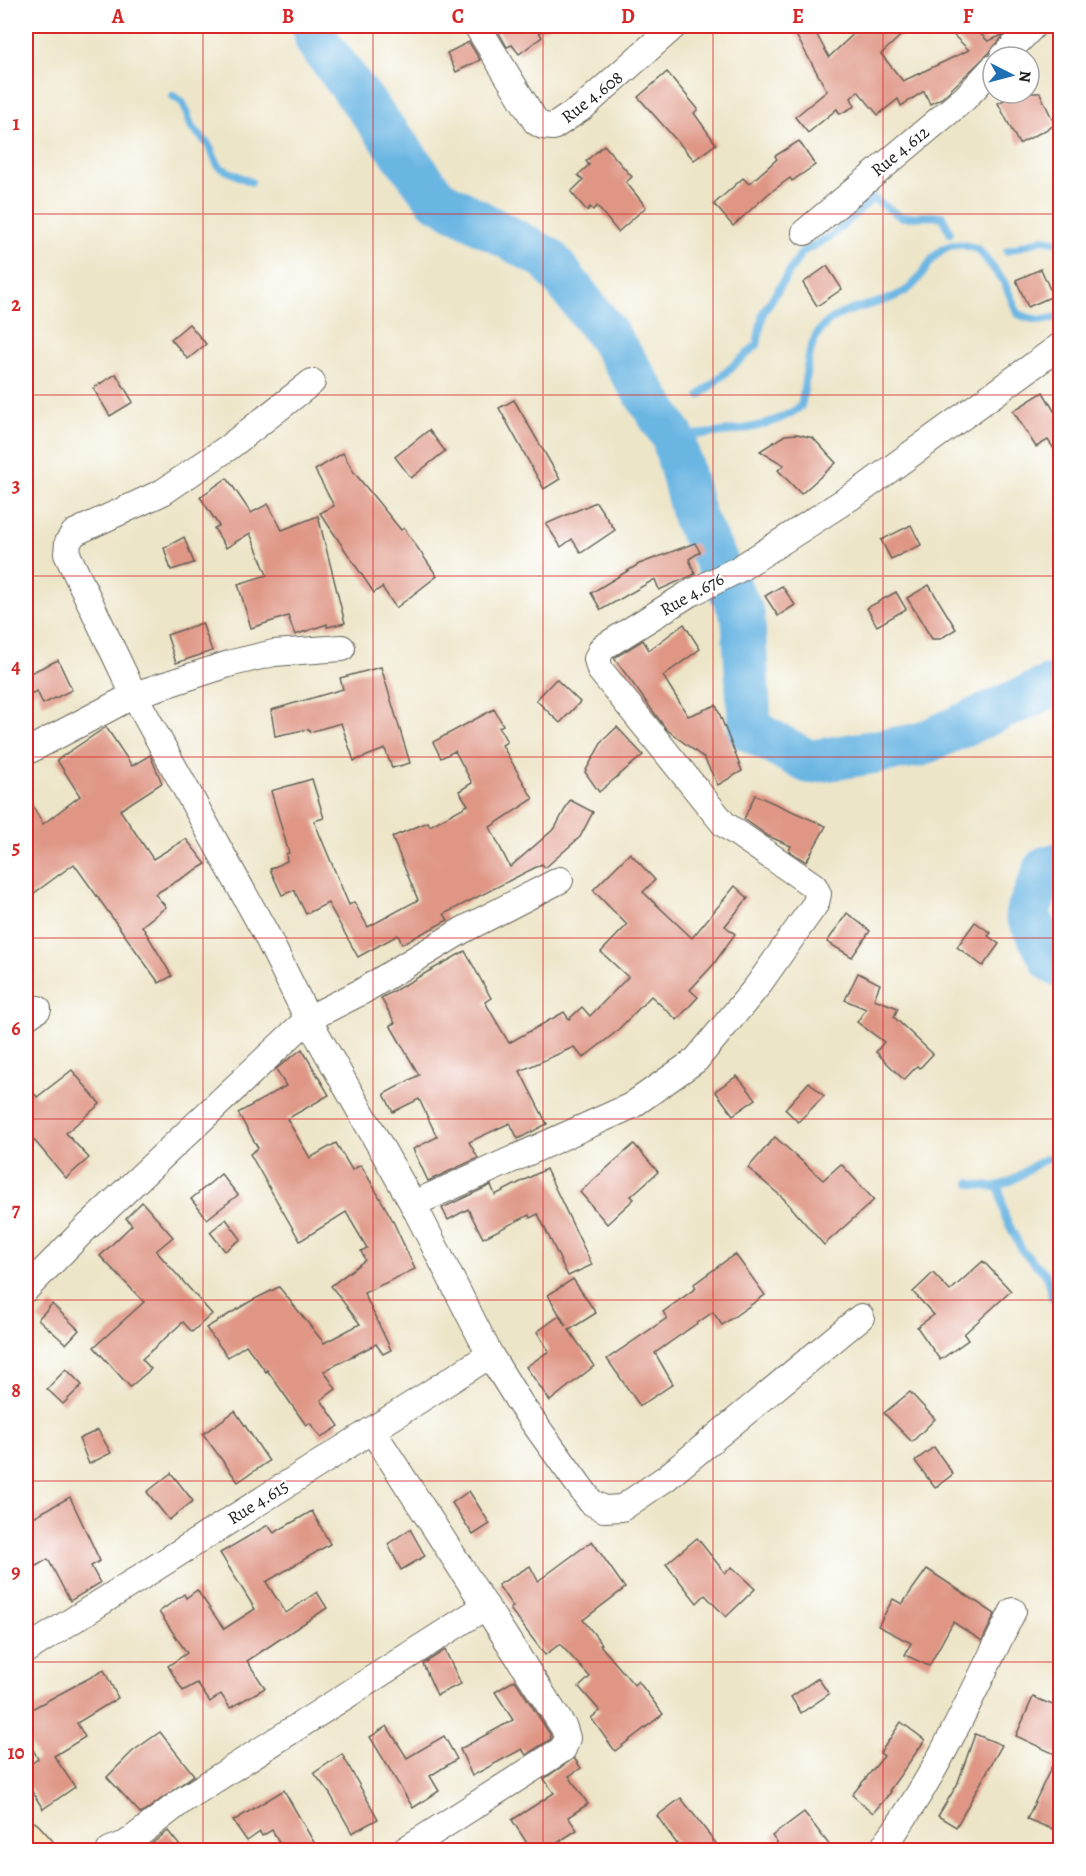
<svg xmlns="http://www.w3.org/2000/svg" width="1086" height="1876" viewBox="0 0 1086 1876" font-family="Alegreya,serif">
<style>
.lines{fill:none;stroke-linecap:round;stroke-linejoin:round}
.stream{stroke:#6ab6e3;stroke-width:8}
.river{stroke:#6ab6e3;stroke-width:44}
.building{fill:#df9685}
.street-casing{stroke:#656258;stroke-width:28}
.secondary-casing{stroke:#656258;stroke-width:36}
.street{stroke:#fff;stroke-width:26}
.secondary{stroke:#fbe6c3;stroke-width:33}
.grid{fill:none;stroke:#d62828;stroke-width:1.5;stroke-opacity:0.55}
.labels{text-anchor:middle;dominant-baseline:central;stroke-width:4.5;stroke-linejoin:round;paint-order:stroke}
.street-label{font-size:18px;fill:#1c1c1c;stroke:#fff}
.neatline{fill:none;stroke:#d62828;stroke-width:2}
.grid-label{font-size:20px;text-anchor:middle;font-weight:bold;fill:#d62828}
</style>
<rect width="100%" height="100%" fill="#fff"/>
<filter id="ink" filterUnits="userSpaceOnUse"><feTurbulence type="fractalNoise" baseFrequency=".0167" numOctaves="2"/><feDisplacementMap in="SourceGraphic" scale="12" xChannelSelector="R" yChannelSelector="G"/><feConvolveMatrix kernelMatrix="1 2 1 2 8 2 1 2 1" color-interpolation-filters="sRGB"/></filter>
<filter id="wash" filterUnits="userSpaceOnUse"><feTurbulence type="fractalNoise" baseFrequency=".008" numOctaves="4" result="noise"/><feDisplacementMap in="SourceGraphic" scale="24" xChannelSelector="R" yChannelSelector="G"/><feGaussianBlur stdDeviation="1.35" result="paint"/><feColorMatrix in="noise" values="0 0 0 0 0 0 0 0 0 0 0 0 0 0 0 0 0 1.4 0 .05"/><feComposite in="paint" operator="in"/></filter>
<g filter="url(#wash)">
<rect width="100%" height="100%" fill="#ede5c8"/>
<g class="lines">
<g class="stream">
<path d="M173 96 183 103 192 128 208 144 219 167 251 182"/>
<path d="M1007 251 1043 239 1060 242"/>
<path d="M700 395 757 345 763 313 802 252 831 236 873 198 901 217 942 216 950 233"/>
<path d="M673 437C714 432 767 433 801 406 807 382 805 350 820 330 841 304 880 308 907 290 924 279 928 256 947 247 957 242 967 246 978 249L1004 282 1018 314C1032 320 1046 323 1060 315"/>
<path d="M970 1183C1014 1198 1023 1161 1060 1155"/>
<path d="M995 1187H999L1005 1217 1023 1252 1046 1274 1052 1297 1060 1308"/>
</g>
<g class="river">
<path d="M314 26 317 41 437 199 548 259 607 334 673 437 694 517 743 615 750 730 809 762 919 745 1060 682"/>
<path d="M1060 864 1046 868 1027 914 1052 960 1060 966"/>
</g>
</g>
<g id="blocks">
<g class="building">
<path d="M498 26H551L539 32 542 37 519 54 512 45 507 47 497 29 500 28Z"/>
<path d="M791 26H812L829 57 862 26H911L881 54 903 81 969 50 944 26H972L988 41 1005 34 989 53 942 98 930 104 924 91 901 106 898 99 878 115 858 91 851 98 855 106 840 114 837 109 808 133 795 117 827 91Z"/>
<path d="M469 42 480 60 456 72 447 53Z"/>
<path d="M667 72 698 109 694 113 716 144 694 160 638 97Z"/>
<path d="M1017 93H1040L1055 125 1019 144 998 103Z"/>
<path d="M799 141 815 165 792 181 790 178 768 194 733 226 714 204 743 178 749 184 777 159 775 156Z"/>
<path d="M604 145 632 177 626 182 646 207 618 232 597 206 593 210 590 207 587 211 571 192 583 180 578 175 589 165 586 161Z"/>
<path d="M827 266 842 289 817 306 803 283Z"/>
<path d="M1041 269 1053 296 1028 307 1016 280Z"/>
<path d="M189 324 206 344 188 359 171 339Z"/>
<path d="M116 374 133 402 110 416 93 388Z"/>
<path d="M1043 392 1060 421V458L1048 440 1036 447 1013 411Z"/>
<path d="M514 400 560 479 544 489 499 408Z"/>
<path d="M429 430 445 451 411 478 395 457Z"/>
<path d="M797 434 813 438 836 463 801 494 778 470 784 465 760 451 785 435Z"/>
<path d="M343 453 353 471 401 530 404 528 437 576 396 608 382 587 374 593 320 513 334 506 315 470Z"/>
<path d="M227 478 251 513 268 504 282 530 318 516 345 623 327 627V624L295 635 288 616 251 628 238 584 267 575 250 533 226 548 214 528 219 526 200 497Z"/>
<path d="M596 502 615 530 581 553 572 539 561 547 546 524Z"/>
<path d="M911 525 921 545 891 559 881 540Z"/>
<path d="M184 537 194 563 171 570 164 548Z"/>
<path d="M695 543 700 552 689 559 695 574 659 590 655 579 601 610 591 593 639 564Z"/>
<path d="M929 585 956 629 940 639H932L907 598Z"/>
<path d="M782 586 795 605 778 616 765 596Z"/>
<path d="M896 592 906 609 877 626 867 608Z"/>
<path d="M202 623 212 651 176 663 167 635Z"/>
<path d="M684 624 700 649 663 676 688 716 716 705 742 771 718 785 704 758 666 729 614 658 643 640 649 650Z"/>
<path d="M58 660 72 690 43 704 37 691 26 696V675Z"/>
<path d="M381 667 410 763 392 768 385 749 354 761 341 723 310 732 308 729 275 736 271 710 343 689 340 678Z"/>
<path d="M556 679 580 702 560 723 536 700Z"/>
<path d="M494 709 503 725 499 727 507 742 502 745 533 799 490 827 510 867 555 828 570 800 593 812 580 837 545 868 542 864 444 914 448 920 402 944 398 935 358 957 328 903 306 914 294 890 282 895 270 869 287 861 286 854 289 853 271 791 312 779 324 818 314 821 349 905 354 902 368 927 418 900 392 837 428 822 430 826 468 805 459 791 472 783 455 751 441 758 433 742Z"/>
<path d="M106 727 132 766 150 755 162 783 120 810 153 859 186 839 206 864 155 894 166 907 142 926 172 976 159 983 74 864 26 899V794L43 824 80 796 57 760Z"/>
<path d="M617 727 643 755 599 792 585 772 603 740Z"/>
<path d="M755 795 826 826 806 862 789 851 791 846 768 836 744 819Z"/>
<path d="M630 853 655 880 643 892 692 938 735 886 748 898 725 926 735 934 713 965 690 990 698 997 677 1020 651 996 616 1032 583 1058 574 1047 520 1071 547 1124 518 1139 510 1123 469 1142 478 1158 428 1181 413 1149 437 1137 419 1099 393 1112 384 1094 419 1075 390 1025 395 1023 381 998 465 951 491 998 485 1002 509 1043 564 1012 569 1019 582 1007 590 1016 628 977 601 952 627 925 593 890Z"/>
<path d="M847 913 870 931 852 957 827 942Z"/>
<path d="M975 922 991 933 988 936 999 944 983 966 957 947Z"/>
<path d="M858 973 880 984 874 999 898 1008 894 1017 933 1054 920 1068 917 1066 904 1080 876 1052 884 1042 857 1022 866 1009 845 1000Z"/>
<path d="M302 1049 329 1095 287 1119 310 1158 336 1143 352 1170 361 1165 392 1219 415 1269 364 1293 391 1350 383 1354 376 1344 324 1371 336 1389 321 1400 339 1426 321 1438 310 1423 306 1425 267 1370 266 1372 246 1345 228 1357 206 1328 251 1301 279 1287 324 1343 360 1324 331 1286 365 1260 361 1251 367 1248 346 1212 300 1241 250 1154 258 1148 238 1113 286 1086 276 1069Z"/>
<path d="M72 1070 100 1104 66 1133 89 1158 66 1178 34 1140 26 1147V1084L37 1097Z"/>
<path d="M737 1076 756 1099 733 1115 715 1091Z"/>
<path d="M809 1082 824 1096 798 1122 785 1109Z"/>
<path d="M775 1137 823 1180 841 1164 874 1200 824 1245 783 1198 748 1168Z"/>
<path d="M634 1144 658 1172 631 1196 634 1199 607 1224 580 1192Z"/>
<path d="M546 1169 592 1265 568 1276 538 1214 530 1218 529 1215 483 1238 468 1209 448 1220 442 1208 491 1185 495 1195Z"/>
<path d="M221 1174 238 1195 207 1219 191 1199Z"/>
<path d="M142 1202 173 1237 156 1251 212 1314 192 1332 183 1322 142 1359 151 1369 130 1387 94 1347 144 1302 100 1256 132 1225 126 1218Z"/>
<path d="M226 1219 241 1239 225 1251 210 1232Z"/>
<path d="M735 1254 765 1295 722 1325 713 1312 655 1353 673 1384 640 1406 607 1359 667 1318 663 1312 696 1288 694 1284Z"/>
<path d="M983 1261 1011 1291 964 1334 968 1340 940 1360 917 1327 934 1315 913 1292 933 1273 950 1291Z"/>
<path d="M573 1279 596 1313 569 1330 594 1366 550 1401 526 1367 549 1351 537 1332 559 1316 566 1326 548 1295Z"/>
<path d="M52 1304 79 1330 66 1344 38 1319Z"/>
<path d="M66 1369 82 1385 63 1404 47 1389Z"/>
<path d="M910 1392 935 1419 912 1442 884 1413Z"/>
<path d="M235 1411 269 1461 238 1482 203 1434Z"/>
<path d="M98 1430 111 1453 89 1464 79 1439Z"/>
<path d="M934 1447 953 1474 935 1488 915 1461Z"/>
<path d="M171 1473 193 1501 169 1520 147 1492Z"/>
<path d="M469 1491 490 1524 473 1535 452 1503Z"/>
<path d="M70 1497 100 1561 91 1566 100 1583 70 1601 48 1559 26 1572V1521Z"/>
<path d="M312 1511 330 1544 266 1582 286 1613 317 1592 327 1608 247 1661 265 1688 230 1708 221 1694 210 1702 197 1683 183 1691 168 1666 187 1653 159 1612 184 1594 186 1598 197 1590 224 1629 255 1609 220 1553 268 1525 274 1533Z"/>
<path d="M410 1529 425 1556 401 1570 388 1544Z"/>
<path d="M697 1538 725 1573 732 1567 755 1589 726 1617 705 1595 697 1603 666 1564Z"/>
<path d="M592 1541 625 1588 583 1620 602 1644 600 1645 634 1685 638 1681 663 1714 615 1751 591 1718 600 1711 579 1687 590 1677 560 1644 545 1655 510 1609 513 1607 498 1585 530 1566 538 1581Z"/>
<path d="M927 1569 995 1614 982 1641 953 1622 929 1666 905 1655 911 1643 878 1626 893 1599 902 1604Z"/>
<path d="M445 1650 461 1684 437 1695 423 1664Z"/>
<path d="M104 1670 118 1698 77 1723 85 1737 54 1756 75 1787 43 1809 26 1782V1767L38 1759 26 1736V1712Z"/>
<path d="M818 1678 829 1694 801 1713 791 1697Z"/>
<path d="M515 1680 550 1734 551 1739 526 1755 522 1749 472 1776 460 1749 513 1720 495 1692Z"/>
<path d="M1033 1697 1060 1708V1807L1052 1829 1027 1819 1057 1755 1016 1736Z"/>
<path d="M901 1722 925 1740 889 1791 891 1792 873 1813 852 1795 884 1756 880 1753Z"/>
<path d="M387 1726 407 1758 444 1736 457 1759 430 1776 439 1791 413 1808 370 1737Z"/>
<path d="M160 1732 194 1775 141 1814 107 1777 133 1751Z"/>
<path d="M975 1734 1002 1745 956 1827 938 1816 957 1785Z"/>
<path d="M342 1754 378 1819 352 1833 330 1794 314 1773Z"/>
<path d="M574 1758 581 1768 569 1776 588 1804 568 1817 577 1830 545 1851H532L512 1820 554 1793 544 1779Z"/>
<path d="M284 1790 290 1801 319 1851H284L272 1830 262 1836 260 1832 247 1841 233 1821Z"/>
<path d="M681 1798 722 1851H682L657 1816Z"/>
<path d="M804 1812 834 1851H783L772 1836Z"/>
<path d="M168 1831 184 1851H142Z"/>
</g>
</g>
</g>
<g filter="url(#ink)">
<use href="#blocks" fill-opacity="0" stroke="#656258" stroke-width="1.5"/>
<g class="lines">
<g class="street-casing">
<g id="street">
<path d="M477 26 536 122 543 126 553 127 583 107 674 26"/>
<path d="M1003 57 1033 26"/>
<path d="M805 232 965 98 993 68"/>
<path d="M312 382 229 447 163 492 74 533 68 542 67 554 134 695 266 934 308 1019 413 1204 490 1355 521 1405 591 1502 604 1509 622 1508 666 1478 861 1317"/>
<path d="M26 752 134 695 232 663 274 653 342 648"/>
<path d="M26 1017 38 1009"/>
<path d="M413 1204 631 1106 696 1060 756 988 816 903 818 894 814 886 724 824 600 670 597 659 602 648 687 595 739 569 860 491 1060 346"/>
<path d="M26 1289 83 1231 308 1019 361 992 463 930 560 880"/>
<path d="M372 1430 564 1728 567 1738 563 1749 405 1850"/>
<path d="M26 1650 490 1355"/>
<path d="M110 1850 126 1844 183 1800 486 1606"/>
<path d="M881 1850C936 1778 973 1692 1013 1611"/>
</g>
</g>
<g class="secondary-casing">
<path id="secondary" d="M26 1837 38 1850"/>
</g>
<use href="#street" class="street"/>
<use href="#secondary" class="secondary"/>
</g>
</g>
<path class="grid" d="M203 26V1850M373 26V1850M543 26V1850M713 26V1850M883 26V1850M26 214H1060M26 395H1060M26 576H1060M26 757H1060M26 938H1060M26 1119H1060M26 1300H1060M26 1481H1060M26 1662H1060"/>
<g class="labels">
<g class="street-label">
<text transform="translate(592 97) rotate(-38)">Rue 4.608</text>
<text transform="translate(900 151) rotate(-39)">Rue 4.612</text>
<text transform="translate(692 594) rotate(-29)">Rue 4.676</text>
<text transform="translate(258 1502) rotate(-32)">Rue 4.615</text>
</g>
</g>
<rect width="1086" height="1876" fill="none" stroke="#fff" stroke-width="66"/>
<g transform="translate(1011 75) rotate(96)"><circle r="28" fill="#ffffff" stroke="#a4a4a4" stroke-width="1.5"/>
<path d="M0-4.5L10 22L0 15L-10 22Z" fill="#1f6fb2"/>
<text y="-9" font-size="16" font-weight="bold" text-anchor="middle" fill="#1c1c1c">N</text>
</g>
<rect x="33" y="33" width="1020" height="1810" class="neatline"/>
<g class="grid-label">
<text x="118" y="23">A</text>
<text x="288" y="23">B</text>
<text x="458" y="23">C</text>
<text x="628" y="23">D</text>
<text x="798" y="23">E</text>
<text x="968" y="23">F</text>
<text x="16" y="130">1</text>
<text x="16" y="311">2</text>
<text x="16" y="492">3</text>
<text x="16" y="673">4</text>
<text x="16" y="854">5</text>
<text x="16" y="1035">6</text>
<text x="16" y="1216">7</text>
<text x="16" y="1397">8</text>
<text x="16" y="1578">9</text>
<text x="16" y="1759">10</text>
</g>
</svg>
